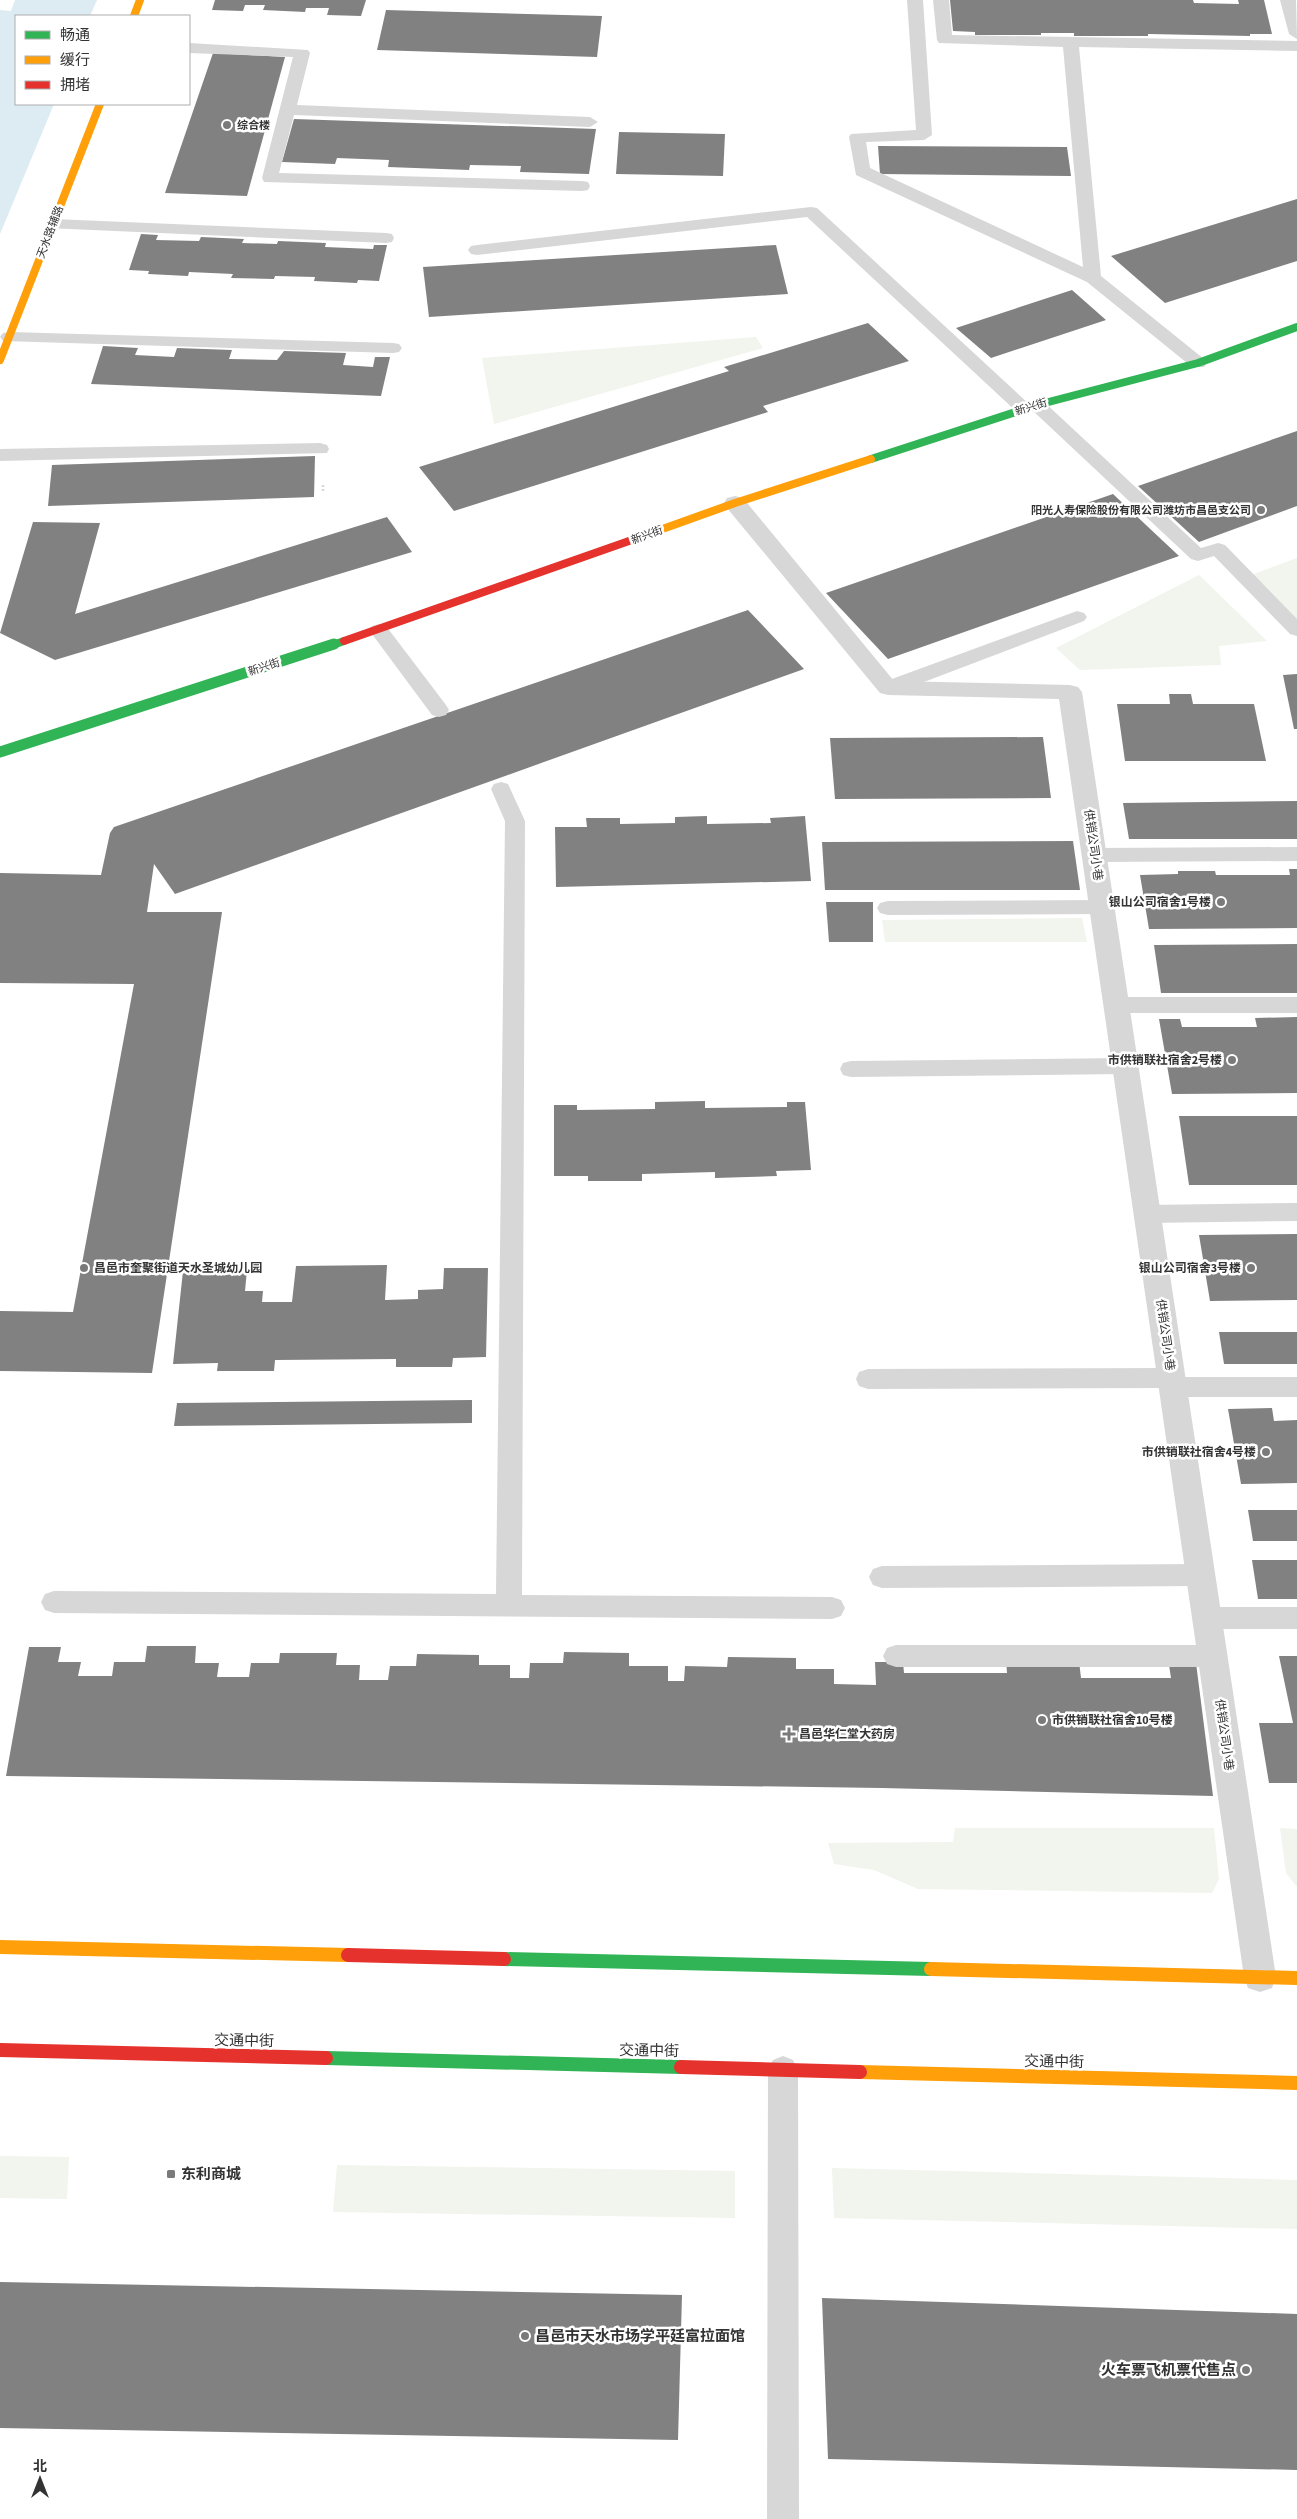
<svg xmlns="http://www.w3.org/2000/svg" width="1297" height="2519" viewBox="0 0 1297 2519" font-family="'Source Sans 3','Noto Sans SC',sans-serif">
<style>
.green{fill:#f1f5ed}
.water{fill:#ddebf3}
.building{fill:#818181}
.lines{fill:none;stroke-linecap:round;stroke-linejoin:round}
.path{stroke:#d6d6d6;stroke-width:2.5;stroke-dasharray:2 2;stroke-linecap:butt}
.lane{fill:#d7d7d7;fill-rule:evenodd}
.street{fill:#d7d7d7;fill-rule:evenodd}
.fast-far2{stroke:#30b455;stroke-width:8}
.fast-far1{stroke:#30b455;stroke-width:11}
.fast{stroke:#30b455;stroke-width:14}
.slow-far1{stroke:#ff9f0a;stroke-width:8}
.slow{stroke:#ff9f0a;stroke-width:14}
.jam-far1{stroke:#e5322d;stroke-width:8}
.jam{stroke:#e5322d;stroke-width:14}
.poi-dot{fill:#7a7a7a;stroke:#fff;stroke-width:2}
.labels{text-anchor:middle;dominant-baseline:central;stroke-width:5;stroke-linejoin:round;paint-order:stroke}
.far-poi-label{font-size:11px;font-weight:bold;fill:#333;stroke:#fff;text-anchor:start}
.far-street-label{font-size:11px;fill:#333;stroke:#fff}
.street-label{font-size:12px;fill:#333;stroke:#fff}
.poi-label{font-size:12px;font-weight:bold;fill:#333;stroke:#fff;text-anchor:end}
.near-street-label{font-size:15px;fill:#333;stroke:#fff}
.near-poi-label{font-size:15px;font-weight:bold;fill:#333;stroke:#fff;text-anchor:start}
</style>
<rect width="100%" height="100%" fill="#fff"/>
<g class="green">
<path d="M756 337 763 348 494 424 482 358Z"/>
<path d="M1297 558V632L1246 577Z"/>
<path d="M1199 575 1267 641 1219 646 1221 665 1080 670 1056 648Z"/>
<path d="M1082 918 1087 942H885L882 920Z"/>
<path d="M955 1828H1214L1219 1879 1212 1893 918 1889 874 1870 834 1864 828 1843 953 1842Z"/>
<path d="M1280 1828 1297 1829V1887L1286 1873Z"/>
<path d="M0 2156 69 2157 67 2199 0 2198Z"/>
<path d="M337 2165 735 2171V2218L333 2212Z"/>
<path d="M832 2168 1297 2180V2229L834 2218Z"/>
</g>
<path class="water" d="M15 0H97L90 16H16V104H54L0 234V10L11 11Z"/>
<g class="building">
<path d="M215 0H366L361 16 327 15 329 8H306L305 12 263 10 265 5H245L243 11 212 10Z"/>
<path d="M950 0H1193L1194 3 1239 4 1238 0H1264L1272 34H1250V36L1148 34V36H1074V33H1041V35H975V32L953 31Z"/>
<path d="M386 10 602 16 597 57 377 50Z"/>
<path d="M213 53 285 57 247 196 165 193Z"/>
<path d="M294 119 596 129 589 174 520 172 521 166 470 165 469 170 388 167 389 160 337 158 335 164 282 162Z"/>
<path d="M619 132 725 134 723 176 616 174Z"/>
<path d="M878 146 1067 147 1071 176 880 174Z"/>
<path d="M1297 199V261L1165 303 1111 256Z"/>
<path d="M141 234 158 235 156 240 199 241 201 237 244 239 242 243 277 244 278 241 326 243 325 247 373 249 374 245H387L379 281 358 280 357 283 314 281 315 277 275 276 274 279 231 278 233 274 189 272 188 276 148 274 149 271 129 270Z"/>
<path d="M776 245 788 294 429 317 423 267Z"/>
<path d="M1072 290 1106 320 991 358 956 328Z"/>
<path d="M868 323 909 361 763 406 768 412 454 511 419 467 729 371 724 367Z"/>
<path d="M103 346 138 348 135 355 174 357 177 348 232 350 229 359 277 360 284 351 346 353 343 365 373 367 375 357H390L381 396 91 384Z"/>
<path d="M1297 431V506L1199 542 1138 486Z"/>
<path d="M315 456 314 497 48 506 52 465Z"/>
<path d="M1113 494 1179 556 888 659 826 593Z"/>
<path d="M387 517 412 552 55 660 0 633 33 522 100 523 75 614Z"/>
<path d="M748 610 804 669 175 894 154 864 147 912H222L152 1373 0 1371V1311L73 1312 134 984 0 983V873L101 875 110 833 114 827Z"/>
<path d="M1297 674V729H1294L1283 675Z"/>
<path d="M1169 694H1191L1193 704H1254L1266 761H1125L1117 704H1170Z"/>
<path d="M1043 737 1051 798 835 799 830 738Z"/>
<path d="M1297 801V839H1129L1123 803Z"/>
<path d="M707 816V824L771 823 770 818 805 816 811 881 556 887 555 827H587L586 818H620V824L675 823V817Z"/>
<path d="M1073 841 1080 890H825L822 842Z"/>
<path d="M1289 869H1297V928L1149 929 1140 875 1178 874V871H1215L1216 875H1290Z"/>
<path d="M826 902H873V942H829Z"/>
<path d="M1297 944V993H1161L1154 945Z"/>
<path d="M1297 1017V1093L1172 1094 1159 1019H1180L1182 1027H1257L1255 1018Z"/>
<path d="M705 1101V1108L787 1107V1102H805L811 1170 776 1171 777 1176 715 1178V1172L642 1174V1181H588V1176H554V1105H577V1110L655 1109V1102Z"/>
<path d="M1179 1116H1297V1185H1189Z"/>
<path d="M1297 1234V1300L1210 1301 1199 1235Z"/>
<path d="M387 1265 385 1300 418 1299V1290L443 1289 444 1268H488L486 1357 453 1358 452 1367H396V1359L275 1360 274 1371H217L218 1363 173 1364 183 1271 247 1270 245 1291H263L262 1302H292L296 1266Z"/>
<path d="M1219 1332H1297V1364H1224Z"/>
<path d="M472 1400V1423L174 1426 177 1403Z"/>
<path d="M1272 1408 1274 1421 1297 1420V1483L1241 1484 1228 1409Z"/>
<path d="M1248 1510H1297V1541H1253Z"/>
<path d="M1252 1560H1297V1599H1258Z"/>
<path d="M147 1646H196L195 1663H219L217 1677H249L251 1663H279L280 1653H337L336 1665H360L359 1680H388L390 1666H416L417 1654 479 1655V1665H510V1678H529L530 1663H563L564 1652 629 1653V1666H668V1681H684L685 1666 727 1667 728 1657 796 1658V1669H834V1684L876 1685 875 1662H903L904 1673H1007L1006 1660 1079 1661 1081 1678H1171L1169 1665 1196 1663 1213 1796 882 1788 6 1776 29 1647H61L58 1662H81L78 1676H112L114 1662H145Z"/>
<path d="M1279 1656H1297V1783H1269L1259 1723H1293Z"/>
<path d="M0 2282 682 2295 678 2440 0 2428Z"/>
<path d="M822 2298 1297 2314V2470L828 2459Z"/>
</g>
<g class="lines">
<path class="path" d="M323 485V492"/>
<g class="lane">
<path d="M907 0H923L932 135 924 140 866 142 870 168 1083 267 1063 47 939 43 937 40 933 0H949L952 35 1297 41V51L1079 47 1101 276 1204 359 1207 363 1204 367H1192L1087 282 856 175 849 137 851 134 916 130Z"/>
<path d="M1280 0H1296L1297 39 1289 34Z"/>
<path d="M189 43 308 50 310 53 297 105 590 117 598 122 590 127 294 115 279 173 582 181 588 182 590 186 588 190 582 191 264 182 262 178 293 57 189 53Z"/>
<path d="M811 207 817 208 1029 404 1037 400 1043 401 1201 548 1218 543 1225 545 1297 619V636L1290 634 1214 556 1198 561 1191 559 1032 410 1024 414 1018 413 807 217 477 255 471 254 468 250 471 246 477 245Z"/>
<path d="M53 219 386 233 392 234 394 238 392 242 386 243 47 228 45 224 47 220Z"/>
<path d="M9 332 393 343 399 344 402 348 399 352 393 353 3 341 0 337 3 333Z"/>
<path d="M320 443 327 445 329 449 327 453 0 461V449Z"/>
<path d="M1077 611 1084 613 1087 617 1084 621 895 693 888 694 881 693 878 688 881 683Z"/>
<path d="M379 624 386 626 446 705 449 710 446 715 439 717 432 715 372 634 369 630 372 626Z"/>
<path d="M501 782 508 784 525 821 522 1595 832 1597 841 1600 845 1608 841 1616 832 1619 54 1613 45 1610 41 1602 45 1594 54 1591 496 1594 505 821 491 789 494 784Z"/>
<path d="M1297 847V861L1095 862 1088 860 1084 855 1088 850 1095 848Z"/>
<path d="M1102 900 1110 902 1113 907 1110 912 1102 914 888 915 880 913 877 908 880 903 888 901Z"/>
<path d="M1116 997H1297V1013H1116L1108 1011 1105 1005 1108 999Z"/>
<path d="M1126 1058 1134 1060 1137 1066 1134 1072 1126 1074 851 1077 843 1075 840 1069 843 1063 851 1061Z"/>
<path d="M1297 1203V1221L1147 1223 1139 1220 1135 1214 1139 1208 1147 1205Z"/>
<path d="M1171 1368 1180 1371 1183 1377H1297V1397H1172L1163 1394 1160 1388 868 1389 859 1386 856 1379 859 1372 868 1369Z"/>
<path d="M1200 1564 1209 1567 1213 1575 1209 1583 1200 1586 882 1588 873 1585 869 1577 873 1569 882 1566Z"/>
<path d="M1206 1607H1297V1629H1206L1197 1626 1193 1618 1197 1610Z"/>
<path d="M896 1645H1213L1222 1648 1226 1656 1222 1664 1213 1667H896L887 1664 883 1656 887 1648Z"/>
<path d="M783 2056 793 2060 798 2070 799 2519H767L768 2070 773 2060Z"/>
</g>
<path class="street" d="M735 496 743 498 894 681 1070 685 1078 687 1082 692 1276 1977 1272 1988 1260 1992 1248 1988 1244 1977 1059 699 888 695 880 693 727 508 724 503 727 498Z"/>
<g class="fast-far2">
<path d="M871 459 1037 405 1198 363 1297 327"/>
<path d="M330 646 344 641"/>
</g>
<path class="fast-far1" d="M0 752 334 644"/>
<g class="fast">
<path d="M504 1959 931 1969"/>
<path d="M326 2058 681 2067"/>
</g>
<g class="slow-far1">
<path d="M134 16 140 0"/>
<path d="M0 360 100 104"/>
<path d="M629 541 735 503 871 459"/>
</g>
<g class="slow">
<path d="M0 1947 348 1955"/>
<path d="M931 1969 1297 1978"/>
<path d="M860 2072 1297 2083"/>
</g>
<path class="jam-far1" d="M344 641 629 541"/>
<g class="jam">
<path d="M348 1955 504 1959"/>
<path d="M0 2050 326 2058"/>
<path d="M681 2067 860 2072"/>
</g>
</g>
<g class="poi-dot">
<circle cx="227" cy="125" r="5"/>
<circle cx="1261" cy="510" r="5"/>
<circle cx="1221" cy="902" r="5"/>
<circle cx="1232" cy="1060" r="5"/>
<circle cx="84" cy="1268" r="5"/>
<circle cx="1251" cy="1268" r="5"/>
<circle cx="1266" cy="1452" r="5"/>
<circle cx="1042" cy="1720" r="5"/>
<path d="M786.5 1726.5h5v5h5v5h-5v5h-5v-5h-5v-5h5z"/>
<rect x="166" y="2169" width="10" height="10" rx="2.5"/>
<circle cx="525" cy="2336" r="5"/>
<circle cx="1246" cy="2370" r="5"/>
</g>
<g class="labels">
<g class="far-poi-label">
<text x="237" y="125">综合楼</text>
<text x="1251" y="510" text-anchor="end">阳光人寿保险股份有限公司潍坊市昌邑支公司</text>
</g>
<g class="far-street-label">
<text transform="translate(50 232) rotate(-69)">天水路辅路</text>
<text transform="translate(1031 407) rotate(-17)">新兴街</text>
<text transform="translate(647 535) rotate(-20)">新兴街</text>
<text transform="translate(264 667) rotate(-18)">新兴街</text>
</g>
<g class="street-label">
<text transform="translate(1093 845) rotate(82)">供销公司小巷</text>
<text transform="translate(1165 1335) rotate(82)">供销公司小巷</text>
<text transform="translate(1224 1735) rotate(82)">供销公司小巷</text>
</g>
<g class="poi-label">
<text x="1211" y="902">银山公司宿舍1号楼</text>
<text x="1222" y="1060">市供销联社宿舍2号楼</text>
<text x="94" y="1268" text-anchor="start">昌邑市奎聚街道天水圣城幼儿园</text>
<text x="1241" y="1268">银山公司宿舍3号楼</text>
<text x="1256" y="1452">市供销联社宿舍4号楼</text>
<text x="1052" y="1720" text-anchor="start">市供销联社宿舍10号楼</text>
<text x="799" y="1734" text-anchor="start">昌邑华仁堂大药房</text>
</g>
<g class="near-street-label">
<text transform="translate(244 2041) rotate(1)">交通中街</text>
<text transform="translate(649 2051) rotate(1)">交通中街</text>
<text transform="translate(1054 2062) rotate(1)">交通中街</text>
</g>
<g class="near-poi-label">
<text x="181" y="2174">东利商城</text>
<text x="535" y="2336">昌邑市天水市场学平廷富拉面馆</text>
<text x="1236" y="2370" text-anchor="end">火车票飞机票代售点</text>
</g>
</g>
<rect x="15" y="15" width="175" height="90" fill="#ffffff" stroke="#adadad"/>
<rect x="25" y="31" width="25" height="8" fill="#30b455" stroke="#adadad"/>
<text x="60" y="40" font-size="15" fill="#333333">畅通</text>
<rect x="25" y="56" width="25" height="8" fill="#ff9f0a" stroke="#adadad"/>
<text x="60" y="65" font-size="15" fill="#333333">缓行</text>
<rect x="25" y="81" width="25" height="8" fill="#e5322d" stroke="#adadad"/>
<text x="60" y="90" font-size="15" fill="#333333">拥堵</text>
<g transform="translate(40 2479)" stroke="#ffffff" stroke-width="4" paint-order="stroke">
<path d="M0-4L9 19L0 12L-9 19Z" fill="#333333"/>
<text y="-8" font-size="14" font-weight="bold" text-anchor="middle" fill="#333333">北</text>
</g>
</svg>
